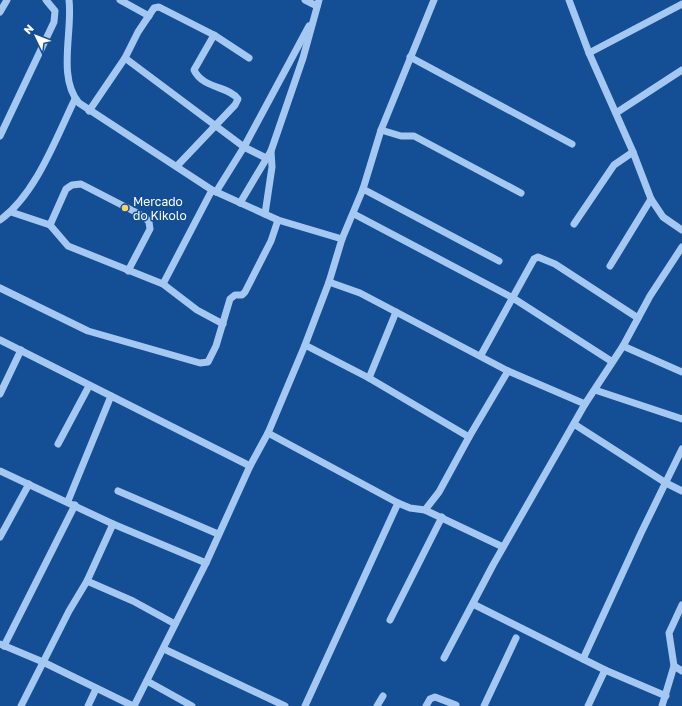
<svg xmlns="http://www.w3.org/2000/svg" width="682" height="706" viewBox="0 0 682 706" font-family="'Golos Text',sans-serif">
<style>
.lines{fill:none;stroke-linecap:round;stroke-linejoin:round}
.minor{stroke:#a4c8f2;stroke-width:7}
.poi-dot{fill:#ffd165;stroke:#144e95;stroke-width:1.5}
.labels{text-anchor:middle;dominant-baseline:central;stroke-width:3;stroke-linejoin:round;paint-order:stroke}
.poi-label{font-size:12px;fill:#fff;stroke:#144e95;text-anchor:start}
</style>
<rect width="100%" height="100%" fill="#144e95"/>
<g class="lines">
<g class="minor">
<path d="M69 0C73 30 57 78 79 103L212 190 278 220 342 239"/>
<path d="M120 0 149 16"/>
<path d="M305 0 317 6"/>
<path d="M569 0 589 53 633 152 651 199 663 217 682 230"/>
<path d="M0 12 7 0"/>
<path d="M589 53 682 4"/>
<path d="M410 57 572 144"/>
<path d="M125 58 244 147 266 158"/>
<path d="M89 111 125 58 138 32 154 8 159 7 214 35 249 58"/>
<path d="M616 113 682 70"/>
<path d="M381 130 401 136H414L521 193"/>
<path d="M0 136 54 22 55 11 46 0"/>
<path d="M177 166 235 105 238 99C229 86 203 89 194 70L214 35"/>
<path d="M363 189 499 261"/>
<path d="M216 192 244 147 309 26"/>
<path d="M240 203 271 151 303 58 319 0"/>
<path d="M11 212 50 225 68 246 163 284 197 310 223 324"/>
<path d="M265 214 272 167 271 151"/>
<path d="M354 214 513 298 611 361"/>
<path d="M0 220C36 194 56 138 75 99"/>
<path d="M574 224 614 165 633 152"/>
<path d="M50 225 66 189 72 185 81 184 145 217 149 222 150 229 128 271"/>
<path d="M610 266 651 199"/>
<path d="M329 282 360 293 508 371 585 404"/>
<path d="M163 284 212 190"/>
<path d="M0 288 88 331 200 363 208 362 216 346 230 299 235 295H242L245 292 271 241 278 220"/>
<path d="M0 340 250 466"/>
<path d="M305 345 369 378 469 437"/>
<path d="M623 346 682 372"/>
<path d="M481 355 534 259 538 257 555 264 638 318"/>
<path d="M369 378 396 312"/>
<path d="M595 390 682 419"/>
<path d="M0 394 21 350"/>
<path d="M574 424 666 483 682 491"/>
<path d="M268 433 398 503 410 508 425 510 439 492 469 437 508 371"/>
<path d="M58 444 89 386"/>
<path d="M0 471 113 524 206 563"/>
<path d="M118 491 218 534"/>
<path d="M68 501 111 396"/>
<path d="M425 510 503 547"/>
<path d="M0 537 29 484"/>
<path d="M87 581 133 601 175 624"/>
<path d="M473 604 605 670 666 696"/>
<path d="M390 620 442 517"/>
<path d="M0 644 43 662 133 706"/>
<path d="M4 646 75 505"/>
<path d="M164 649 285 706"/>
<path d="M444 658 493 565 585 404 623 346 650 296 682 247"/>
<path d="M583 659 641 533 682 449"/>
<path d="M674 666 682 671"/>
<path d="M147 681 192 706"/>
<path d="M21 706 69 611 87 581 113 524"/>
<path d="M88 706 96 689"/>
<path d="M134 706 206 563 250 466 268 433 305 345 329 282 342 239 363 189 381 130 434 0"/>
<path d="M305 706 398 503"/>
<path d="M377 706 383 696"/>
<path d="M426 706 430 699 435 697 456 705"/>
<path d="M484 706 516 638"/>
<path d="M588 706 605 670"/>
<path d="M662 706 674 666 669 633 682 605"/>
</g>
</g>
<circle class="poi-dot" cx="125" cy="208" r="4"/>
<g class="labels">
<g class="poi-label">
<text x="133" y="201">Mercado<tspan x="133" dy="14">do Kikolo</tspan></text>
</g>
</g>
<g transform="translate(36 36) rotate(313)" stroke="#144e95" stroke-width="3" paint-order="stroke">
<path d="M0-3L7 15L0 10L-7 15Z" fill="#ffffff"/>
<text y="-6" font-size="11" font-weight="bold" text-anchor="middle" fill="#ffffff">N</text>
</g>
</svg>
